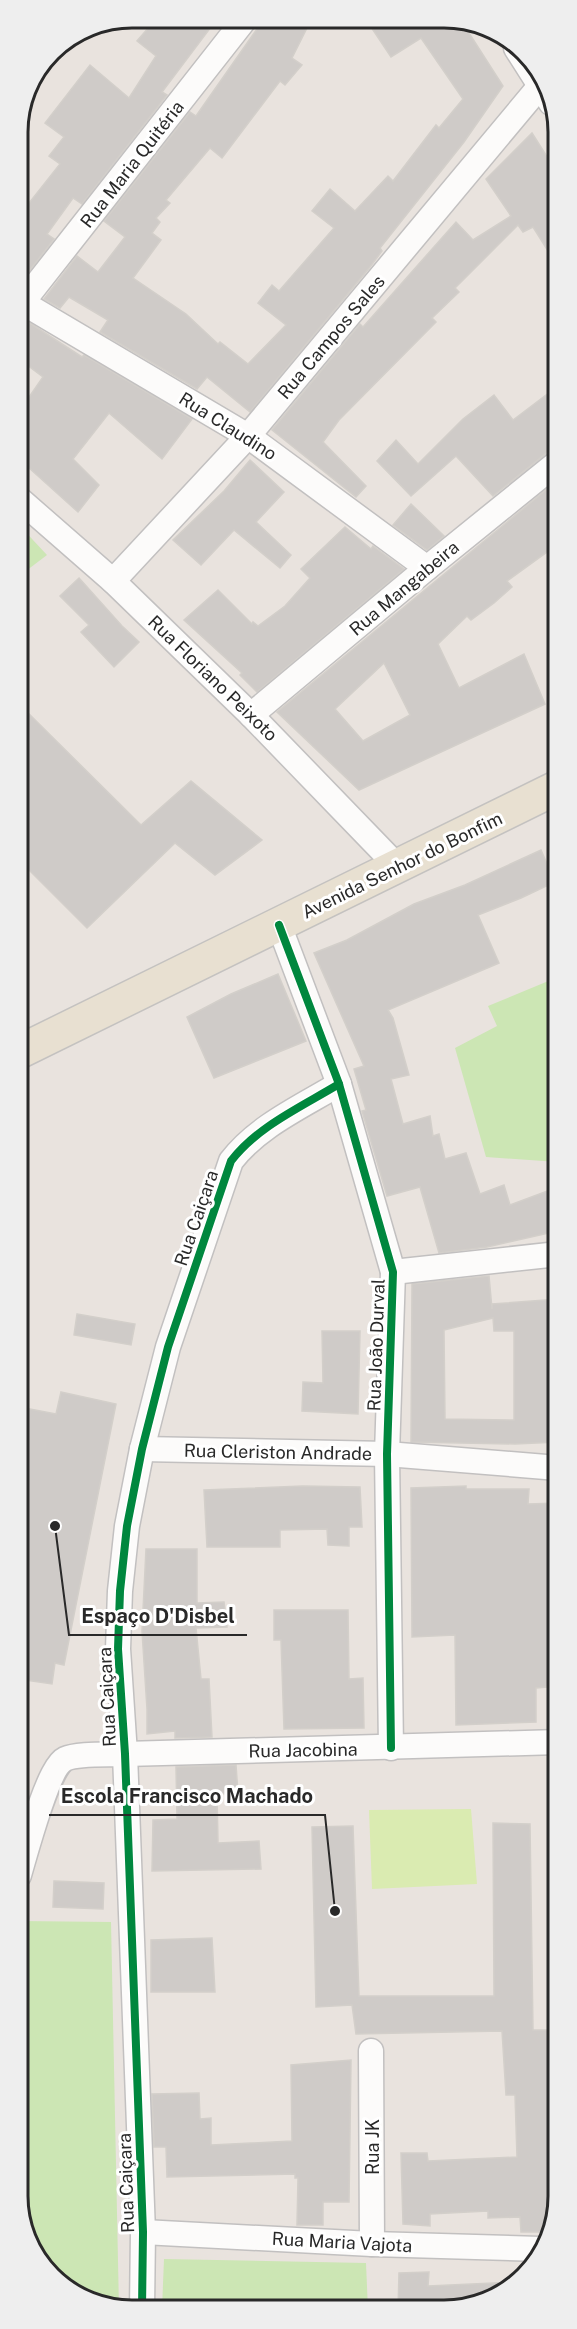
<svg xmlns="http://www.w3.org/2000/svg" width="577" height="2329" viewBox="0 0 577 2329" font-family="'Public Sans',sans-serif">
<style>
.green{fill:#cce6b4}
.pitch{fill:#daebb1}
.building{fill:#cfcbc8;stroke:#d3cfca;stroke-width:1.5;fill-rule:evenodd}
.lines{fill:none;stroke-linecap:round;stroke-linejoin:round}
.minor-casing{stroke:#c2c0c0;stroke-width:27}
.primary-casing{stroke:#c4c2c0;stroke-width:36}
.minor{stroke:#fcfbfa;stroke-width:24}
.primary{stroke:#e8e0d1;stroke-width:33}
.cycleway-casing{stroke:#fff;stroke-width:11}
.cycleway{stroke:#00873e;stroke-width:8}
.labels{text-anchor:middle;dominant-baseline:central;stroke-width:6;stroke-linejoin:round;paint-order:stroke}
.street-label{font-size:18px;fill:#292929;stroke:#fff}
.rim{fill:none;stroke:#292929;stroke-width:3}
.leader{fill:none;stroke:#292929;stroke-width:2}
.callout-dot{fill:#292929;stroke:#fff;stroke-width:2}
.callout-label{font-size:20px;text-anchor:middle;font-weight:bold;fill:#292929;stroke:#fff;stroke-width:6;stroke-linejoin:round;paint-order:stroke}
</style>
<rect width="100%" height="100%" fill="#e9e3de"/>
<g class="green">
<path d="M18 524 47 555 18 577Z"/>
<path d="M558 977V1162L486 1157 455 1048 497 1026 488 1006Z"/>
<path d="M19 1921 111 1922 119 2309H110L51 2277 19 2212Z"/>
<path d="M164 2259 366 2263 368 2310 162 2309Z"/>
</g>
<path class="pitch" d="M471 1809 477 1884 372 1889 369 1810Z"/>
<g class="building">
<path d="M157 18 217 19 162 92 167 95 82 204 73 198 47 234 54 239 26 275 18 270V217L60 164 49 156 64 137 45 123 90 65 129 98 156 56 137 41Z"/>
<path d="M264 19 311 20 292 58 302 65 285 85 280 81 222 158 210 148 166 200 170 203 156 218 160 222 152 233 161 240 133 278 186 314 218 344 220 342 248 364 286 325 258 303 272 285 279 291 334 228 312 211 330 189 355 211 388 176 393 181 436 125 439 128 463 99 421 38 391 57 367 21 462 22 503 86 464 142 380 248 382 251 370 267 250 412 207 377 197 389 100 332 108 320 69 297 60 308 44 299 77 256 98 272 125 237 104 221 190 112 196 116Z"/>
<path d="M532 133 558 174V267L533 227 523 232 518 225 455 288 459 292 432 318 436 322 339 420 323 442 366 486 356 497 272 430 360 324 363 327 456 222 473 240 511 216 486 179Z"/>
<path d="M25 320 82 357 84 355 192 419 162 459 109 413 73 459 99 485 78 512 18 458V413L43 377 19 359 18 361V322Z"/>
<path d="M558 386V448L549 451 493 496 456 456 411 496 377 461 396 440 418 464 463 419 494 395 513 420Z"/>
<path d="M250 460 284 492 256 522 291 555 280 568 234 530 201 565 173 540 224 491Z"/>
<path d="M558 480V544L507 581 512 587 494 603 471 620 467 616 438 644 459 688 524 654 545 704 359 790 277 712ZM384 663 410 715 363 741 335 709Z"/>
<path d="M411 504 444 536 427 550 393 525Z"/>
<path d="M345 527 371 549 373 546 404 569 257 692 240 675 242 673 184 620 218 590 252 624 253 622 258 626 285 606 310 578 301 569Z"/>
<path d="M79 578 122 626 139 642 114 667 81 632 89 625 60 596Z"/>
<path d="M18 703 141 825 191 781 262 840 215 875 175 843 87 928 19 860Z"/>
<path d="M541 850 555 882 521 898 478 915 499 963 388 1010 393 1018 409 1075 391 1079 403 1124 430 1116 433 1136 439 1134 445 1159 466 1153 480 1194 504 1185 510 1205 558 1187V1231L487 1247 439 1253 420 1187 387 1196 362 1111 366 1110 354 1069 364 1066 314 953 347 940 414 904 465 885Z"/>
<path d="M278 974 306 1041 214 1078 187 1017 231 994Z"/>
<path d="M489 1276 492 1309V1304L558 1299V1442L515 1444 411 1442 412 1284ZM493 1318 494 1331H514V1420L445 1419 444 1330Z"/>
<path d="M77 1314 135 1324 131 1345 74 1335Z"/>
<path d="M322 1331H360L358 1414 302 1411 303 1382 323 1383Z"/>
<path d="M61 1392 116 1404 64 1665 55 1663 52 1684 19 1679V1407L56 1414Z"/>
<path d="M303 1486 360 1487 362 1527H349V1546L328 1545 327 1529 280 1530V1547H207L204 1490Z"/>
<path d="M466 1486V1489H529L528 1504 558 1503 559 1686 536 1688V1722L456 1725 455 1635 412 1637 411 1488Z"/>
<path d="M146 1549H197V1603L224 1602 227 1627 196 1628 201 1679H209L212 1737 175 1738V1731L147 1734V1709L142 1631Z"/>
<path d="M274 1610H348L349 1679 363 1678 364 1728 284 1729 281 1640H274Z"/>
<path d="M236 1765 238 1793 217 1794 218 1843 259 1841 261 1869 152 1871 153 1820 177 1819 176 1767Z"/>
<path d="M493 1823 530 1824 533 2030H559V2204L547 2232H521L520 2217 488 2218V2211L430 2214V2226L403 2224 401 2153H427L428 2161 517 2157 515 2095H506L502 2031 356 2034 352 2005 316 2007 312 1827 353 1826 359 1996H494Z"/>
<path d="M54 1881 104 1883 103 1909 53 1907Z"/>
<path d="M212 1938 215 1992H151V1940Z"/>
<path d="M351 2060 349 2202H323V2225H297L298 2178H295V2174L167 2177 166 2147H154L152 2094 199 2093 200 2119 211 2118V2145L292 2141 291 2065Z"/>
<path d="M429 2272 428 2286 513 2282 460 2310H398L399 2273Z"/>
</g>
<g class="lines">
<g class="minor-casing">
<g id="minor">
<path d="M516 48 551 103"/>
<path d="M18 300 248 436 427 568"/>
<path d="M18 308 245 19"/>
<path d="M18 498 113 581 251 715 398 867"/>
<path d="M113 581 248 436 540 86"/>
<path d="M251 715 427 568 558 462"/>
<path d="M279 925 339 1084 393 1272 387 1454 391 1748"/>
<path d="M393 1272 558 1254"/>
<path d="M142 1449 387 1454 558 1468"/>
<path d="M19 1875C25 1855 48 1767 65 1759 78 1753 110 1755 125 1754L559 1742"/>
<path d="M371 2051 372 2244"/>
<path d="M143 2232 372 2244 540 2249"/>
<path d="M142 2309 143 2232 125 1754 118 1649 120 1591 127 1526 142 1449 168 1347 231 1161C258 1126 301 1107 339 1084"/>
</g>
</g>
<g class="primary-casing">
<path id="primary" d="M19 1052 558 787"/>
</g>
<use href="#minor" class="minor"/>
<use href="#primary" class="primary"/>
<g class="cycleway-casing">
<g id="cycleway">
<path d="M279 925 339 1084 393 1272 387 1454 391 1748"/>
<path d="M142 2309 143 2232 125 1754 118 1649 120 1591 127 1526 142 1449 168 1347 231 1161C258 1126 301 1107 339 1084"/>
</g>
</g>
<use href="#cycleway" class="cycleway"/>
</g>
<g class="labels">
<g class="street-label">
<text transform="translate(132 164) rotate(-52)">Rua Maria Quitéria</text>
<text transform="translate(331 337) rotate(-50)">Rua Campos Sales</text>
<text transform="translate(228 426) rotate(32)">Rua Claudino</text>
<text transform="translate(404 588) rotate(-40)">Rua Mangabeira</text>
<text transform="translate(213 678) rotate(44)">Rua Floriano Peixoto</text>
<text transform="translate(402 865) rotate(-26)">Avenida Senhor do Bonfim</text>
<text transform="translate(196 1218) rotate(-71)">Rua Caiçara</text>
<text transform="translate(376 1345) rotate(-88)">Rua João Durval</text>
<text transform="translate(278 1452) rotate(1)">Rua Cleriston Andrade</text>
<text transform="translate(107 1697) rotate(-93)">Rua Caiçara</text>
<text transform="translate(303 1750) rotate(-1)">Rua Jacobina</text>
<text transform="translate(372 2147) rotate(-90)">Rua JK</text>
<text transform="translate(126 2183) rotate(-92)">Rua Caiçara</text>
<text transform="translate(342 2242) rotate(3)">Rua Maria Vajota</text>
</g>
</g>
<path d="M0 0H577V2329H0ZM132 28H444A104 104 0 0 1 548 132V2196A104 104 0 0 1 444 2300H132A104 104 0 0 1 28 2196V132A104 104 0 0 1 132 28Z" fill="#eee" fill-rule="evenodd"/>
<path class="rim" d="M132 28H444A104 104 0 0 1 548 132V2196A104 104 0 0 1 444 2300H132A104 104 0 0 1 28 2196V132A104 104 0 0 1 132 28Z"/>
<path class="leader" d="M55 1526L69 1635H247M335 1911L325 1815H49"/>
<g class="callout-dot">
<circle cx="55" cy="1526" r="6"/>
<circle cx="335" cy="1911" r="6"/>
</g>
<g class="callout-label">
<text x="158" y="1623">Espaço D'Disbel</text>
<text x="187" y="1803">Escola Francisco Machado</text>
</g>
</svg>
